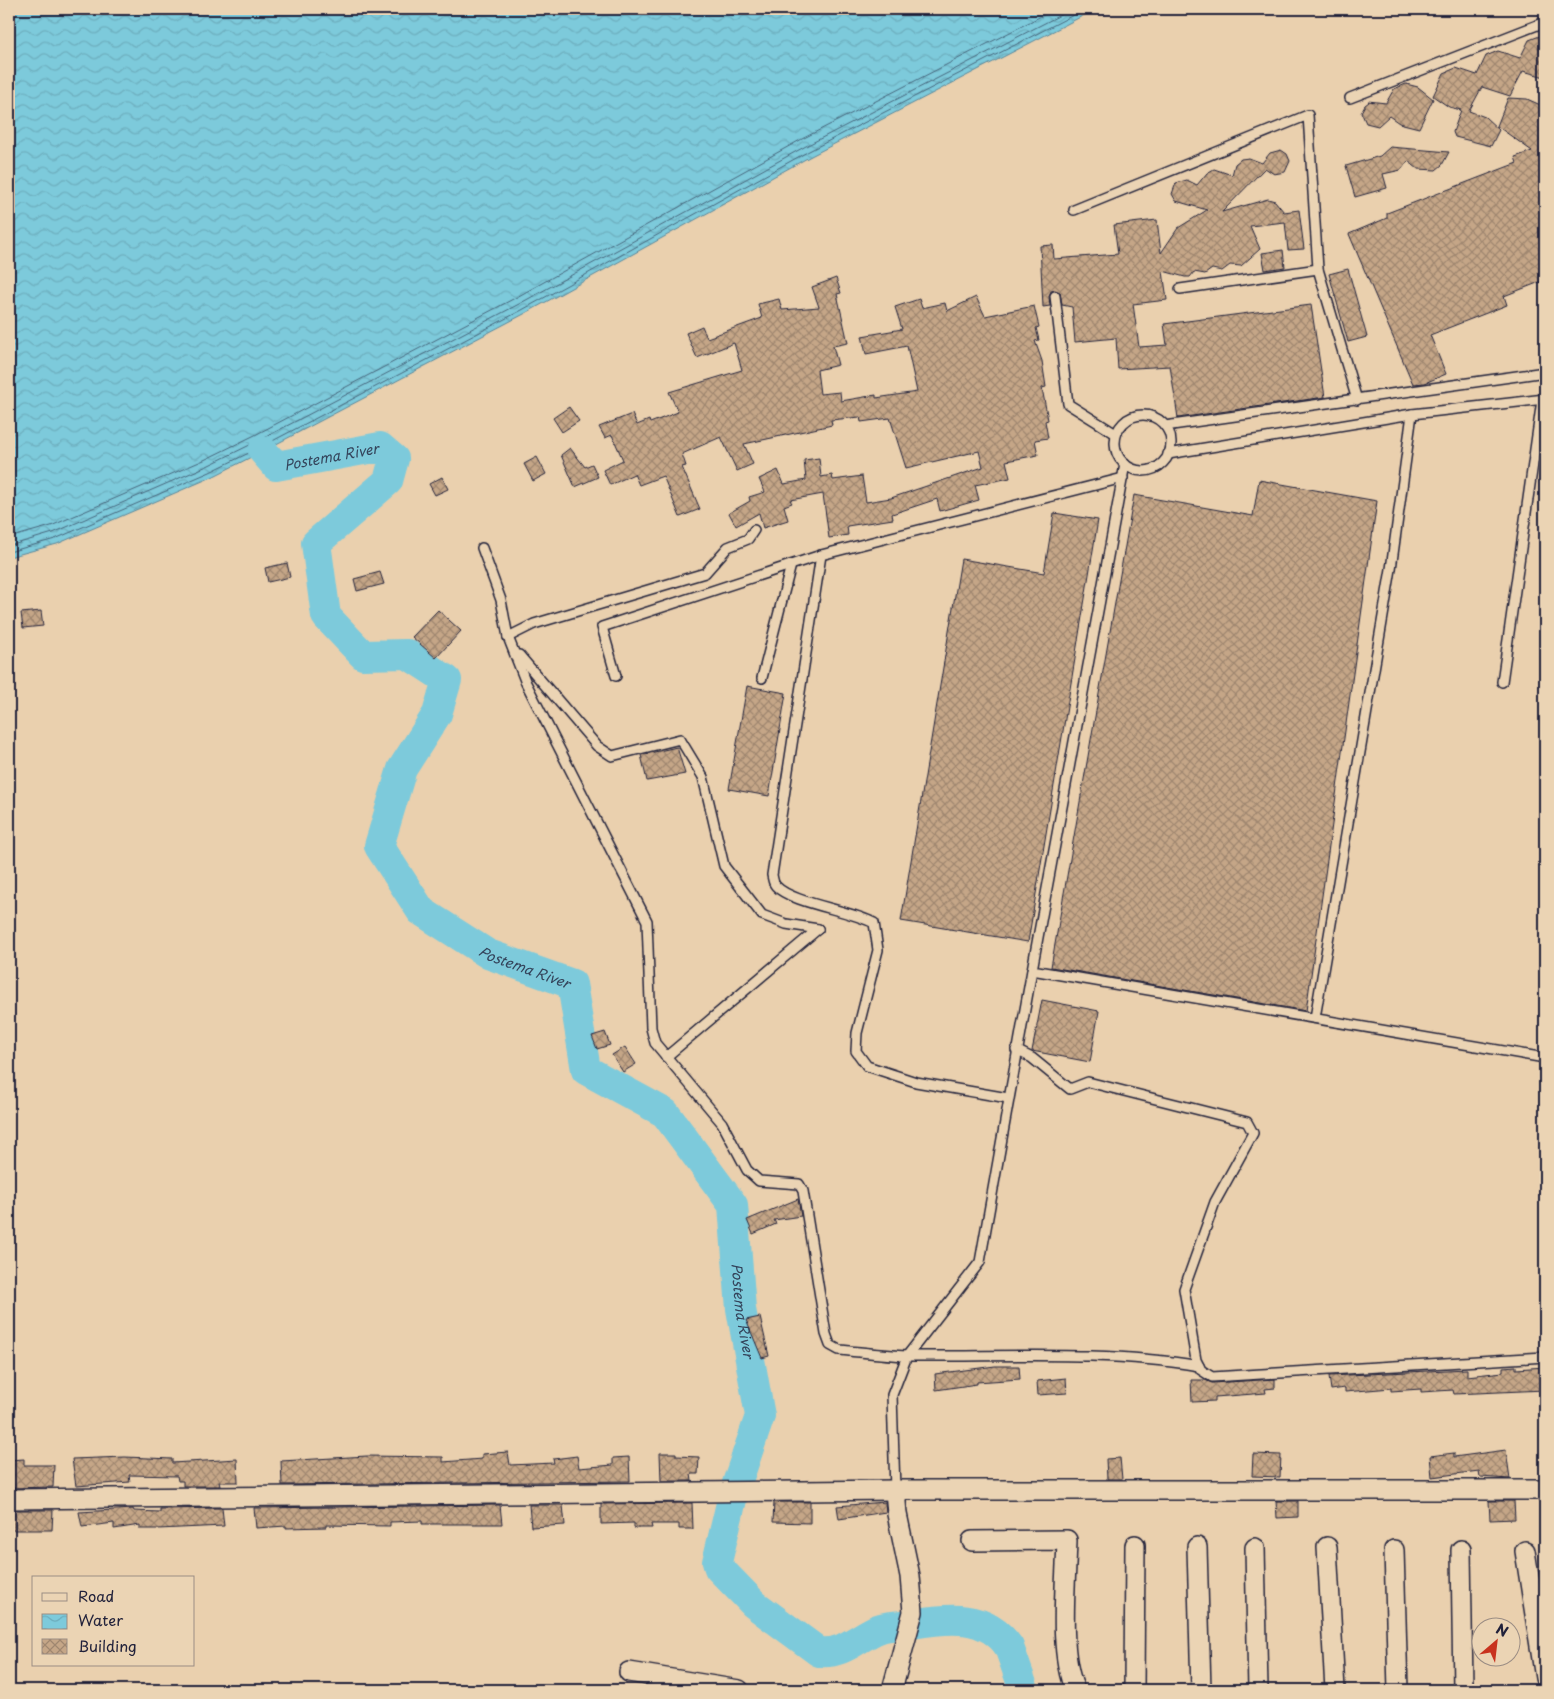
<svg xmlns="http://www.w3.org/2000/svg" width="1554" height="1699" viewBox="0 0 1554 1699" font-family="'Playpen Sans',sans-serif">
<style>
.water{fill:url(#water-waves);stroke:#59879b}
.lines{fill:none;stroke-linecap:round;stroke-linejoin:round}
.shore{stroke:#46657b;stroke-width:1}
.river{stroke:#7dcadb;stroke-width:30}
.building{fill:url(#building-cross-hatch);stroke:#22223b}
.service-casing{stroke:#22223b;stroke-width:12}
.minor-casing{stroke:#22223b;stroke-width:22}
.service{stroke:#ebd4b4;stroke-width:9}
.minor{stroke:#ebd4b4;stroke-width:19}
.labels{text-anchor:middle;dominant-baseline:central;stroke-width:5;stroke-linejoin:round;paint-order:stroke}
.water-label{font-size:14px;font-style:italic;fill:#34445b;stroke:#ebd4b4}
</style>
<defs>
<pattern id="water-waves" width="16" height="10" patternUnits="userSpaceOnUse" patternTransform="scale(1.25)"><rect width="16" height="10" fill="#7dcadb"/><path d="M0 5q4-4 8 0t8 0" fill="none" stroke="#6cadbd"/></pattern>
<pattern id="building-cross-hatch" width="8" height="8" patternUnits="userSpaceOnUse" patternTransform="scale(1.25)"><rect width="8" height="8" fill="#c5a687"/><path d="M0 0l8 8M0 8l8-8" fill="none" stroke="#a08770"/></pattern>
</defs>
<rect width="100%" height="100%" fill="#ead0ae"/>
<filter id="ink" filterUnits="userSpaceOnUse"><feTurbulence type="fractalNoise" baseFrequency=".02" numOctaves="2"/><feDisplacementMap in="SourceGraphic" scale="10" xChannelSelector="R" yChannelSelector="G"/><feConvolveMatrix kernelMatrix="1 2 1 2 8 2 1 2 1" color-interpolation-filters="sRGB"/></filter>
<g filter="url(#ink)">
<path class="water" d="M9 9H1096L811 156 524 314 263 451 212 477 57 544 9 557Z"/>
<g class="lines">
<g class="shore">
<path d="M9 538 51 526 204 460 255 435 515 298 802 139 1055 9"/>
<path d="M9 546 53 533 207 466 258 441 519 304 806 146 1072 9"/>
<path d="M9 552 55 539 210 472 261 447 522 310 809 151 1085 9"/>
</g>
<path class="river" id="s1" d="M263 451 276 466 380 447 394 459 388 481 316 543 326 616 363 655 407 654 447 680 437 714 402 769 379 846 421 911 488 954 572 984 586 1070 665 1113 733 1205 741 1309 760 1416 733 1495 717 1562 719 1568 754 1604 819 1652C843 1655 858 1637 878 1629 888 1625 902 1625 912 1624 948 1618 986 1613 1009 1647L1024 1690"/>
</g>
<g class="building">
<path d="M1545 34V77L1523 71 1510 96 1482 87 1469 111 1485 117 1499 130 1491 146 1455 137 1453 132 1461 110 1449 107 1433 96 1444 73 1456 68 1477 75 1486 56 1498 51 1520 58 1529 40Z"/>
<path d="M1406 84 1418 87 1433 99 1419 128 1399 123 1389 116 1378 126 1366 123 1361 112 1365 105 1369 102 1368 101 1386 103 1394 89Z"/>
<path d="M1508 98 1527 99 1545 107V280L1504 296 1507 305 1430 335 1446 374 1425 383 1413 384 1349 234 1387 218V213L1517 163 1515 157 1532 151 1497 126Z"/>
<path d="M1390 147 1449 152 1442 165 1436 170 1418 169 1408 161 1401 170 1383 174 1387 188 1355 197 1346 166 1380 156Z"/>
<path d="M1281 150 1287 154 1290 161 1285 172 1274 174 1265 168 1222 212 1268 199 1275 201 1284 212 1299 210 1304 249 1288 250 1285 222 1250 226 1260 249 1241 266 1230 265 1222 271 1212 269 1205 274 1194 272 1190 277H1185L1163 271 1167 300 1133 304 1139 347 1167 345 1164 324 1311 305 1325 397 1178 418 1170 366 1118 369 1116 338 1075 342 1072 307 1062 305 1060 292 1055 290 1051 291 1049 296 1050 306 1043 307 1040 246 1053 245 1054 259 1118 254 1114 225 1157 220 1161 253 1178 228 1207 210 1176 201 1172 194 1176 183 1187 180 1197 185 1207 173 1214 169 1232 175 1235 164 1241 159 1249 158 1262 163 1270 153Z"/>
<path d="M1283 250 1285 267 1265 270 1262 253Z"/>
<path d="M1348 269 1367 337 1348 342 1329 274Z"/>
<path d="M836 278 841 293 837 294 848 343 833 346 838 365 817 370 820 394 840 392 841 401 876 395V398L917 392 907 346 866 354 862 336 902 329 895 307 919 299 922 308 945 303 947 311 976 297 985 316 1034 306 1039 327 1036 328 1039 340 1035 341 1042 361 1046 387 1042 388 1048 420 1045 421 1048 438 1035 440 1038 455 1006 461 1010 478 975 485 979 500 940 511 937 499 892 514 893 519 847 526 848 535 829 538 823 494 790 500 792 503 784 506 788 520 763 528 759 513 736 526 729 513 750 501 749 497 765 492 759 479 778 470 784 484 806 480 804 460 819 458 821 477 832 475 833 480 862 476 866 502 891 498 983 467 979 451 906 468 890 418 861 422 860 417 831 420 832 425 744 444 753 464 737 471 721 437 682 454 686 466 682 467 700 509 680 517 663 476 639 485 634 474 610 485 603 470 623 460 612 435 605 438 599 427 632 414 637 425 649 420 650 423 678 412 669 392 742 370 734 343 697 358 686 333 702 326 707 338 762 318 758 304 779 299 782 310 819 307 812 287Z"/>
<path d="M569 407 579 421 562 432 553 418Z"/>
<path d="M570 448 585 467 592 464 598 477 575 487 561 455Z"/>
<path d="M537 457 546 474 533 481 524 464Z"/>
<path d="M442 477 448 489 435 495 429 484Z"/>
<path d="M1259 480 1377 501 1306 1011 1051 967 1134 495 1253 516Z"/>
<path d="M1054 513 1098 520 1028 942 901 921 961 559 1044 573Z"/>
<path d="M287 563 290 577 268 582 265 568Z"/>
<path d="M380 572 384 584 357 591 354 579Z"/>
<path d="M438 610 461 631 436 658 412 637Z"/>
<path d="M41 611 43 626 23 628 21 613Z"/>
<path d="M747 686 786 693 769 796 729 789Z"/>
<path d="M677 747 685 774 647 781 641 755Z"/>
<path d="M1042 1000 1099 1011 1090 1062 1032 1051Z"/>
<path d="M605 1032 610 1045 597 1049 592 1036Z"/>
<path d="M625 1047 636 1064 623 1072 612 1055Z"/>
<path d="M798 1199 801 1216 774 1220 776 1224 753 1234 747 1220Z"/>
<path d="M760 1317 769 1356 762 1358 746 1320Z"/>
<path d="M995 1366H1019L1020 1379 977 1382V1384L936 1390 935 1374Z"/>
<path d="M1516 1366V1369L1545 1367V1390L1454 1394 1453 1390 1421 1392V1389L1391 1391V1388L1345 1392V1388L1331 1390 1329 1376 1467 1369V1376L1503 1372V1367Z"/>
<path d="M1066 1378 1067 1393 1038 1395 1037 1381Z"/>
<path d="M1275 1379V1388L1265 1389 1266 1393 1215 1397V1401L1192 1402 1191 1380H1205L1212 1383Z"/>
<path d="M1506 1450 1510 1479 1480 1477 1479 1471 1432 1477 1430 1456 1454 1453V1457Z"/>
<path d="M508 1452 510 1465 554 1463 553 1459 577 1456 579 1468 613 1465V1458L629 1457 630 1481 282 1485 281 1461 367 1456 443 1457V1462L482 1459V1454Z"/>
<path d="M660 1453H676V1456L699 1457 698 1474H691L692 1481H661Z"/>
<path d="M1253 1454 1281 1455 1280 1477 1252 1476Z"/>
<path d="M125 1457 172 1459V1463L237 1459 238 1482H219L220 1486H183V1481H178L177 1476 129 1475 130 1482 76 1486 72 1459Z"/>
<path d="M1120 1458 1122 1479H1107L1106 1459Z"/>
<path d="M24 1459V1465H54L53 1487 9 1488V1460Z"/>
<path d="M1276 1501H1298V1517L1277 1518Z"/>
<path d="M1489 1501H1514L1515 1519 1490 1520Z"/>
<path d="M774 1502H810V1523L773 1522Z"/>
<path d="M885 1502 886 1512 839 1519 837 1506Z"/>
<path d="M692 1503 693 1529H679V1524H651L652 1528H634V1523L601 1524V1504Z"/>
<path d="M500 1505 502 1524H422V1521L390 1522V1526L326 1525V1527L286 1528V1526L256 1528 254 1508Z"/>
<path d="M529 1505H563L565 1525 531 1527Z"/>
<path d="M222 1508 224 1526 158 1529H140V1525L114 1529V1523L82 1527 79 1512 133 1509 134 1511 160 1512V1509Z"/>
<path d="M9 1510H53L52 1530H9Z"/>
</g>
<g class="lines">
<g class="service-casing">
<g id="service">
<path d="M1350 98 1545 22"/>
<path d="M1074 210 1308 115 1318 269 1357 400"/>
<path d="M1180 289 1318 269"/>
<path d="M1055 296 1068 404 1116 434"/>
<circle cx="1143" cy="443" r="28"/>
<path d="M1165 426 1545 372"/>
<path d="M1168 454 1412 414 1545 399"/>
<path d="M1125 464 1032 970 1545 1058"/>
<path d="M482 548 501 600 508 637 526 683 647 921 651 1028 655 1043 722 1123 747 1170 759 1181 799 1184 803 1191 826 1334 830 1345 839 1350C861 1352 884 1355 907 1356 1004 1357 1103 1350 1199 1366"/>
<path d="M821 555 772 875C773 879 773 883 776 886 791 903 850 910 874 923L878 950 857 1033 856 1051 867 1066 916 1082 1008 1098"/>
<path d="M508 637 534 624 705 573 728 547 748 539 754 530"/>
<path d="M519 655 597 746 612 756 680 739 703 777 724 866 762 915 786 924 818 929"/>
<path d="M616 676 602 627 821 555 1123 478"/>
<path d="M762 678 791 565"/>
<path d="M1502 682 1542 400"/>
<path d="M1315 1018 1391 569 1412 414"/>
<path d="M1016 1050 1032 1058 1070 1089 1088 1082 1247 1122 1253 1133 1215 1202 1184 1289 1196 1360 1201 1370 1212 1377 1545 1357"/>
<path d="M666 1057 818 929"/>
<path d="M895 1490 892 1395 907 1356 980 1262 1032 970"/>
</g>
</g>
<g class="minor-casing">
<g id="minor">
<path d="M9 1499 895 1490H1545"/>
<path d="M972 1541 1067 1540C1066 1584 1058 1652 1075 1690"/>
<path d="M1197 1547 1201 1690"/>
<path d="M1327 1547 1335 1690"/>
<path d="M1255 1548 1258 1690"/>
<path d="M1394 1550 1398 1690"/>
<path d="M1461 1550 1463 1690"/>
<path d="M1525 1551 1545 1678"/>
<path d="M629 1672 739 1690"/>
<path d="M892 1690 913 1612 910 1576 897 1514 895 1490"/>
<path d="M1134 1690 1135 1545"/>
</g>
</g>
<use href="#service" class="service"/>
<use href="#minor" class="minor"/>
</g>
</g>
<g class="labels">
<g class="water-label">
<text stroke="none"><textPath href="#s1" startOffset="76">Postema River</textPath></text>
<text stroke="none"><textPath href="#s1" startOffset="858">Postema River</textPath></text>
<text stroke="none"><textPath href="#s1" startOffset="1306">Postema River</textPath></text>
</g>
</g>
<rect width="1554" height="1699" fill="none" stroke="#ebd4b4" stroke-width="30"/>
<rect x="15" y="15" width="1524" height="1669" fill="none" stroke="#22223b" stroke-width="2" filter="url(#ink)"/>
<rect x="32" y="1576" width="162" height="90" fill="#ebd4b4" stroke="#9b8d84"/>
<rect x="42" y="1593" width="25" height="8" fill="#ebd4b4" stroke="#9b8d84"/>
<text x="78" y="1602" font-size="15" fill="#22223b">Road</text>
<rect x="42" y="1614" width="25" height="15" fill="url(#water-waves)" stroke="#9b8d84"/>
<text x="78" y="1626" font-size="15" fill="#22223b">Water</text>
<rect x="42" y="1639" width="25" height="15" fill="url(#building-cross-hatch)" stroke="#9b8d84"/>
<text x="78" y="1652" font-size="15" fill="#22223b">Building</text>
<g transform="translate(1496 1642) rotate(28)"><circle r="24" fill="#ebd4b4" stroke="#9b8d84"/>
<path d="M0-4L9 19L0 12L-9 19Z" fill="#c8321e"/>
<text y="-8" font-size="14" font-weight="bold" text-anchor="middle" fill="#22223b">N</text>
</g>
</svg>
